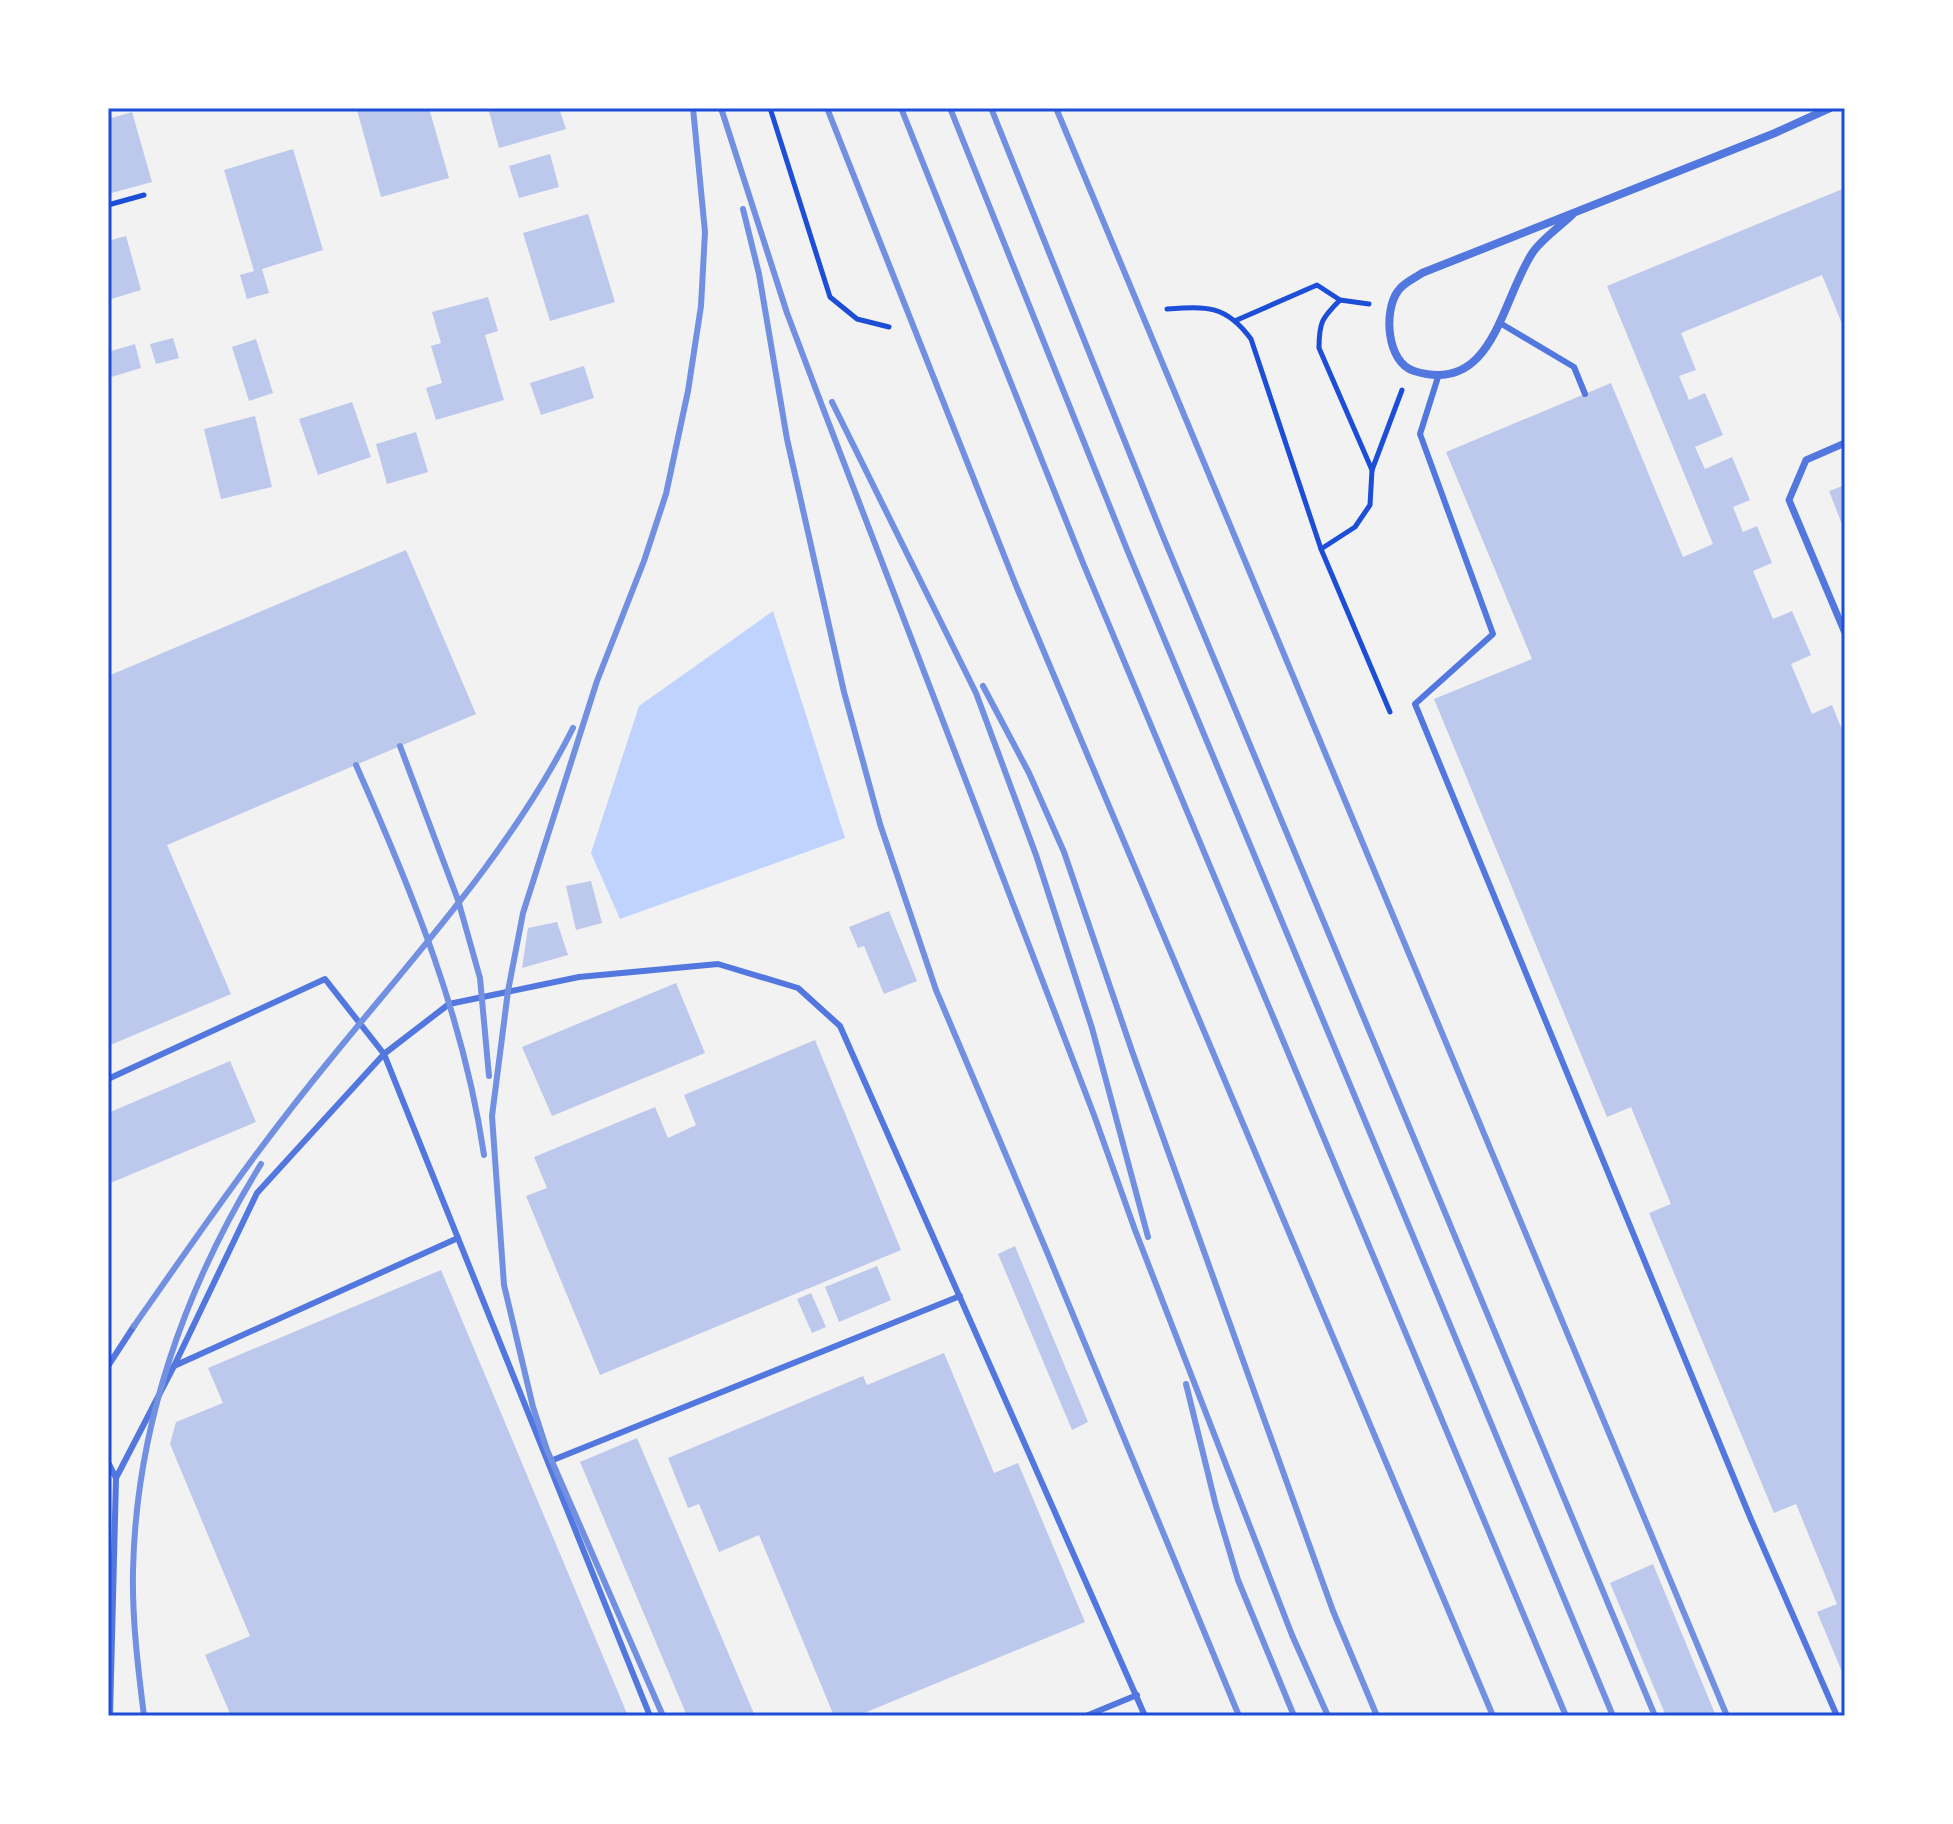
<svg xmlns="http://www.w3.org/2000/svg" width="1953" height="1824" viewBox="0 0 1953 1824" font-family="'PT Sans Narrow',sans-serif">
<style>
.water{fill:#bfd3fe}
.building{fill:#bdc9ec}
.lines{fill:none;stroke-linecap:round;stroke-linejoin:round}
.path{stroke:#1d4ed8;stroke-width:5}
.service{stroke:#5277de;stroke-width:6}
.pedestrian{stroke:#5277de;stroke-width:7}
.minor{stroke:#5277de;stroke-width:8}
.rail{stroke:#7290e2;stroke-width:6}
.neatline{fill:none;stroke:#1d4ed8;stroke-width:3}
</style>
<rect width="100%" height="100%" fill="#f2f2f2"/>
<path class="water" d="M773 611 845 838 620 919 591 853 639 706Z"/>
<g class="building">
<path d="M366 108H429L449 178 381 197 357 110Z"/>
<path d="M488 108H559L566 129 499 148Z"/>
<path d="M132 112 152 182 108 194V119Z"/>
<path d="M293 149 323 250 262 269 269 293 247 299 240 275 254 271 224 170Z"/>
<path d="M550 154 559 187 519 198 509 166Z"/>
<path d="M1845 188V331L1822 275 1681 333 1696 370 1679 376 1689 400 1705 393 1723 435 1695 447 1705 469 1732 457 1750 500 1733 507 1743 532 1757 526 1772 563 1753 571 1773 619 1792 611 1811 655 1791 664 1812 714 1832 705 1845 737V785L1842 786 1845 793V1679L1817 1612 1837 1604 1796 1504 1774 1513 1649 1213 1671 1204 1631 1107 1607 1117 1434 699 1532 659 1446 452 1611 383 1683 557 1713 544 1607 286Z"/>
<path d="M588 214 615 302 550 321 523 233Z"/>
<path d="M126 236 141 290 108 300V241Z"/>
<path d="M488 297 498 331 485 335 504 400 436 420 426 388 442 383 431 346 441 343 432 312Z"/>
<path d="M173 338 179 358 156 364 150 344Z"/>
<path d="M256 339 273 393 249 401 232 347Z"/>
<path d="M135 344 141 368 108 378V352Z"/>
<path d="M584 366 594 398 541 415 530 383Z"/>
<path d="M352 402 371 457 318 475 299 419Z"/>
<path d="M255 416 272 487 221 499 204 429Z"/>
<path d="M416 432 428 472 387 484 376 444Z"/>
<path d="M1845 485V532L1829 491Z"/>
<path d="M406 550 476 714 167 845 231 994 108 1046V676Z"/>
<path d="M591 881 602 923 576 930 566 886Z"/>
<path d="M889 911 917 981 884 994 864 946 858 948 849 927Z"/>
<path d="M557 922 568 955 522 968 528 928Z"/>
<path d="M676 983 705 1053 552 1116 522 1047Z"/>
<path d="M815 1040 901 1250 600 1375 526 1196 547 1188 534 1157 655 1107 668 1138 696 1125 684 1095Z"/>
<path d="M230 1061 256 1122 108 1184V1113Z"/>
<path d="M1015 1246 1088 1422 1072 1430 998 1254Z"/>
<path d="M877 1266 891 1300 839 1322 825 1287Z"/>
<path d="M441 1270 628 1716H231L205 1655 250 1636 170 1444 176 1422 223 1403 208 1368Z"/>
<path d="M811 1293 826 1327 812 1333 797 1299Z"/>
<path d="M944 1353 994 1473 1018 1463 1085 1622 857 1716H834L759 1535 719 1552 699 1504 688 1508 668 1458 863 1376 867 1385Z"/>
<path d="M637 1438 755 1716H687L580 1462Z"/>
<path d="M1653 1564 1716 1716H1666L1610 1583Z"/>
</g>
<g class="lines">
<g class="path">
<path d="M770 108 830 297 857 319 889 327"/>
<path d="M108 205 144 195"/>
<path d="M1369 304 1340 300C1322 318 1319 322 1319 348L1372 470"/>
<path d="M1167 309C1207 306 1226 305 1251 339L1321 549 1390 712"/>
<path d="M1237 320 1317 285 1340 300"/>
<path d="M1321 549 1355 527 1370 505 1372 470 1402 390"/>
</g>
<g class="service">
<path d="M1500 323 1574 367 1585 394"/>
<path d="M1438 377 1420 434 1493 634 1415 704 1750 1517 1837 1716"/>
<path d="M108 1079 325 979 384 1054 650 1716"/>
<path d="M108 1366 134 1326"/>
<path d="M174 1366 458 1238"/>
<path d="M108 1462 116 1478 110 1716"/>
<path d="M548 1462 960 1296"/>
<path d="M116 1478 174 1366 257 1193 384 1054 449 1004 579 977 718 964 798 988 840 1026 1145 1716"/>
<path d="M1086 1716 1137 1695"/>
</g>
<path class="pedestrian" d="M1845 443 1806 460 1789 500 1845 633"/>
<path class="minor" d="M1573 214C1561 226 1543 238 1533 252 1501 299 1494 396 1414 371 1387 363 1383 311 1398 291 1403 283 1415 278 1422 273L1775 133 1830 108"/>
<g class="rail">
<path d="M721 108 787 313 821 403 1094 1115 1135 1230 1292 1635 1328 1716"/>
<path d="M827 108 1017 588 1493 1716"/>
<path d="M901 108 1083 563 1566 1716"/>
<path d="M950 108 1128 552 1613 1716"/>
<path d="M991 108 1162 534 1655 1716"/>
<path d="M1056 108 1727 1716"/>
<path d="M743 209 759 274 787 439 844 692 880 824 936 990 1047 1252 1239 1716"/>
<path d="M832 402 976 693 1036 855 1092 1028 1148 1237"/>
<path d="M983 686 1029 773 1064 852 1132 1051 1333 1611 1377 1716"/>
<path d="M400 746 458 900 480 978 489 1076"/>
<path d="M356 765C412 891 464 1018 484 1155"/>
<path d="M134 1326C197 1236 259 1146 329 1061 415 955 512 850 573 728"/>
<path d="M1186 1384 1216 1506 1238 1580 1294 1716"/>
<path d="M144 1716C138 1668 132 1619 133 1571 136 1426 185 1287 261 1164"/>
<path d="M663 1716 547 1450 533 1407 504 1285 492 1116 508 991 523 913 597 681 644 561 666 494 688 391 701 306 705 232 693 108"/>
</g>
</g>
<rect width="1953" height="1824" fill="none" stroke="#ffffff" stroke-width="220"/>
<rect x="110" y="110" width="1733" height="1604" class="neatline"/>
</svg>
